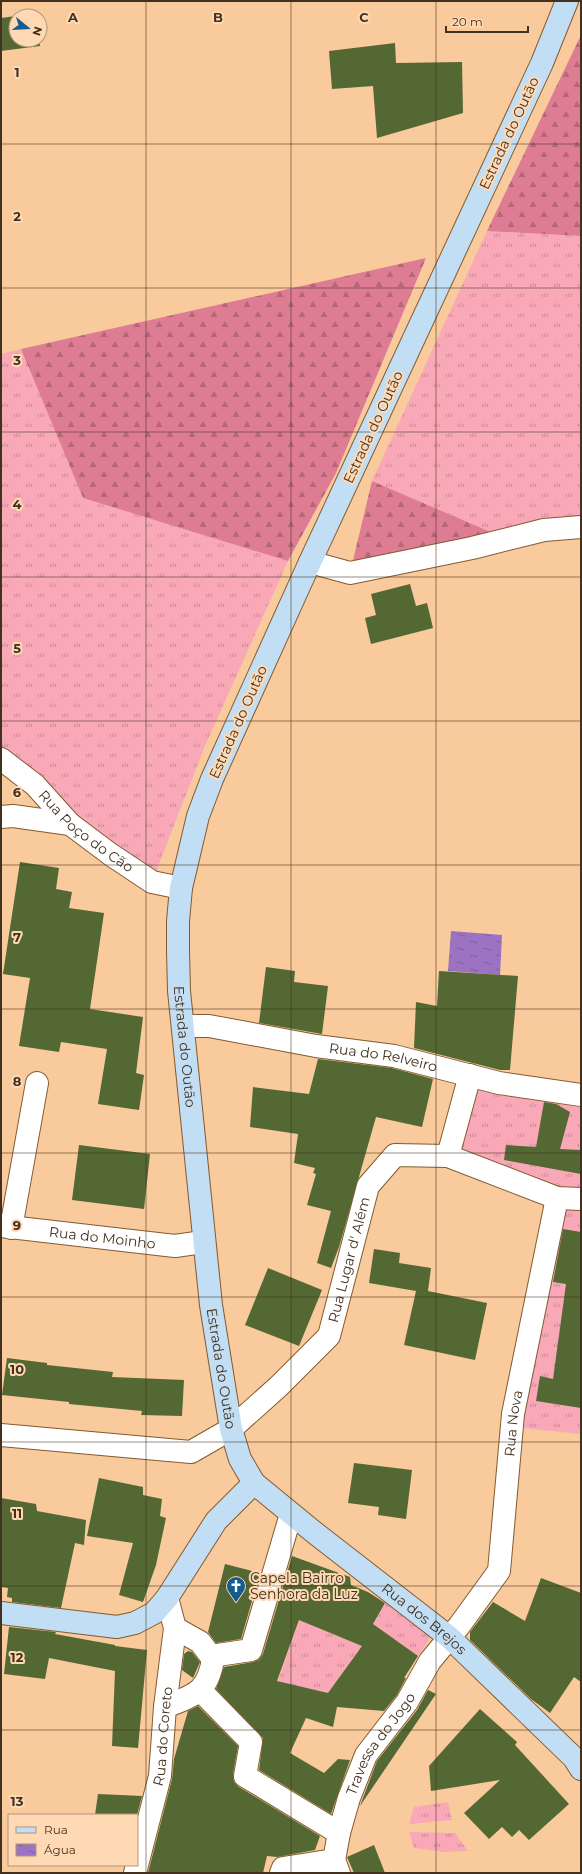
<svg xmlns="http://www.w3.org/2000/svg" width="582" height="1874" viewBox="0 0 582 1874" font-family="Montserrat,sans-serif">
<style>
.grass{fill:url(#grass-tufts)}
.forest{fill:url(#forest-firs)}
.water{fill:url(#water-ripples)}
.building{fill:#546834;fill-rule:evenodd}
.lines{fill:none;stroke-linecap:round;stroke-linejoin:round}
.street-casing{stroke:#835a2f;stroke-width:24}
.secondary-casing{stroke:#835a2f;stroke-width:24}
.street{stroke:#fff;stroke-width:22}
.secondary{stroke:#c2def4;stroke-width:22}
.grid{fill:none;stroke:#43311f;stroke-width:1;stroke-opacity:0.55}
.labels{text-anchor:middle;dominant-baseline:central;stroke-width:4;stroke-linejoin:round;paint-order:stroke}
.street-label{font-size:14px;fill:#43311f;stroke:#ffd9b4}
.poi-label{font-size:14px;fill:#43311f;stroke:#ffd9b4;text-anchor:start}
.grid-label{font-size:13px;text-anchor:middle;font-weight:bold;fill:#43311f;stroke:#ffd9b4;stroke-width:4;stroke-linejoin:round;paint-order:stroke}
</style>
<defs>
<pattern id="grass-tufts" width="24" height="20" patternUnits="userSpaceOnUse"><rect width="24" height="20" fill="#f9a8b8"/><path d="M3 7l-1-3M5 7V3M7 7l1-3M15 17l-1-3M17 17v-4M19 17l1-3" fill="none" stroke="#cb8995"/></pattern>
<pattern id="forest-firs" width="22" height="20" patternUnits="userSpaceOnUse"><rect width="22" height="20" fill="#dd7c92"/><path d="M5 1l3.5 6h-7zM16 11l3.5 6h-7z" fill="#b56677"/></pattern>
<pattern id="water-ripples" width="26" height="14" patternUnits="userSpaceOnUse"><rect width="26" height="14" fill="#9b73c2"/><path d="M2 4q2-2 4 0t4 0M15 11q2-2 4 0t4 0" fill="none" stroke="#805f9d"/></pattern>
</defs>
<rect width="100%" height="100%" fill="#f8ca9c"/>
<g class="grass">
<path d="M487 231 581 236V527L507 539 372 481Z"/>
<path d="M21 349 83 498 288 561 204 748 154 877 1 759V354Z"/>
<path d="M470 1075 581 1095V1434L512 1427 557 1198 448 1156Z"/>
<path d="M306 1601 328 1607 319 1628 361 1645 386 1602 437 1628 418 1656 397 1641 382 1666 357 1652 320 1705 278 1681Z"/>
<path d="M448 1802 452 1820 409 1824 414 1807Z"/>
<path d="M409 1832 455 1833 468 1851 444 1852 414 1848Z"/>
</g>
<g class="forest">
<path d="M581 35V236L487 231Z"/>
<path d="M426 258 336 473 288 561 83 498 21 349Z"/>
<path d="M372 481 507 539 349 577Z"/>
</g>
<path class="water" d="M451 931 502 935 500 975 448 971Z"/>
<g class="building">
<path d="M16 16V40H39L40 46 1 51V18Z"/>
<path d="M395 43 396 63 462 62 463 113 377 138 373 86 332 89 329 51Z"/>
<path d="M410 584 416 606 427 603 433 628 371 644 365 618 376 615 371 594Z"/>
<path d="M20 862 59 868 56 889 72 892 69 908 104 913 90 1009 143 1017 136 1073 144 1075 139 1110 98 1104 107 1049 61 1042 59 1052 19 1046 30 978 3 974Z"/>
<path d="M266 967 295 971 294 982 328 986 322 1034 259 1023Z"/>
<path d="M439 971 518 976 510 1070H500L414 1048 416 1002 437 1006Z"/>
<path d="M318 1059 392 1068 433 1079 422 1127 376 1117 339 1247 331 1268 317 1263 331 1211 307 1205 316 1174 313 1173 315 1168 294 1163 298 1134 250 1127 253 1087 309 1094Z"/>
<path d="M544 1102 556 1104 570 1112 560 1149 581 1150V1174L504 1160 506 1145 536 1147Z"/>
<path d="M79 1145 150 1154 144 1209 72 1200Z"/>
<path d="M563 1229 581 1232V1408L536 1401 540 1376 553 1379 566 1284 553 1282Z"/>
<path d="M374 1249 400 1253 399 1263 431 1268 428 1291 487 1303 475 1360 404 1345 416 1291 369 1283Z"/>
<path d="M268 1268 322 1290 299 1346 245 1325Z"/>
<path d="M7 1358 47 1363V1365L113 1372 112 1377 184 1380 182 1416 141 1415 142 1411 69 1404V1402L2 1395Z"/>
<path d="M354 1463 412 1470 406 1519 378 1515 379 1507 348 1503Z"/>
<path d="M99 1478 143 1487V1495L162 1499 160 1516 166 1518 156 1565 143 1602 119 1595 133 1543 87 1536Z"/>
<path d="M1 1498 36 1504 37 1511 86 1520 84 1545 75 1543 61 1608 12 1602V1598L7 1597 8 1588 1 1587Z"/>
<path d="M292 1556 350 1577 351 1585 368 1592 385 1603 373 1624 418 1656 404 1678H406L397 1695 384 1711 337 1707 333 1727 306 1718 290 1753 324 1773 338 1759 350 1760 331 1814 259 1770 263 1738 216 1689 224 1667 253 1662 259 1660 263 1654ZM299 1620 362 1646 328 1693 277 1681Z"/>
<path d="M225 1564 260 1573 241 1639 216 1643 208 1632Z"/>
<path d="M541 1578 581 1593V1682L574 1677 550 1713 531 1699 470 1640V1632L493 1602 525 1621Z"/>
<path d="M9 1627 56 1632 55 1634 115 1645V1646L147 1650 138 1748 112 1746 115 1671 49 1658 45 1679 4 1674Z"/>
<path d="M188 1651 192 1652 200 1662 193 1678 182 1670 184 1654Z"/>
<path d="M428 1690 436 1694 360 1806 377 1761 417 1710Z"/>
<path d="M198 1706 238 1746 233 1774 234 1782 239 1787 320 1836 315 1850 277 1857 267 1856 263 1873H148L172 1779 174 1759 188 1711Z"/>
<path d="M480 1709 517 1742 515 1745 569 1804 529 1840 519 1830 512 1837 502 1827 489 1839 464 1813 500 1780 431 1791 429 1766Z"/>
<path d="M98 1794 142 1796 137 1815H95Z"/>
<path d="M374 1845 385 1873H354L347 1857Z"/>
</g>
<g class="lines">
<g class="street-casing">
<g id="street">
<path d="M310 562 350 573 472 548 544 530 581 527"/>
<path id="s1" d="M1 759 35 785 70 824 110 854 152 882 181 888"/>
<path d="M1 817 13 816 70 824"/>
<path id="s2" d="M183 1026H209L316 1046 394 1056 499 1083 581 1095"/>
<path d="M448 1156 470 1075"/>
<path id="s3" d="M1 1226 175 1246 203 1242"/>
<path d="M11 1228 37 1083"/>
<path id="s4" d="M1 1435 191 1452 231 1429 279 1386 329 1336 368 1186 395 1155 448 1156 557 1198 581 1199"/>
<path d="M211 1656 251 1650 291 1514"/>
<path d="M201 1691 251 1742 245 1776 339 1833"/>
<path d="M165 1707C195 1695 208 1692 213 1659L200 1642 175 1628"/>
<path id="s5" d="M334 1860 339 1833 349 1798 366 1755 407 1702 430 1661 459 1626 499 1571 513 1414 557 1198"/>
<path id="s6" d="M135 1873 160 1776 165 1707 175 1628 167 1598"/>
<path d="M281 1873 283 1868 334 1860 339 1873"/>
</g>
</g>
<g class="secondary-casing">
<g id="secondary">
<path id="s7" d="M567 1 542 63 310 562 212 779 198 816 181 888 178 921V951L179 991 211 1305 231 1429 240 1459 254 1483 315 1533 449 1637 574 1758 581 1769"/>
<path d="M1 1613 117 1627 135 1623 154 1613 167 1598 216 1521 254 1483"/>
</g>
</g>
<use href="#street" class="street"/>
<use href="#secondary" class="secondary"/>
</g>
<path class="grid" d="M146 1V1873M291 1V1873M436 1V1873M1 144H581M1 288H581M1 432H581M1 577H581M1 721H581M1 865H581M1 1009H581M1 1153H581M1 1297H581M1 1442H581M1 1586H581M1 1730H581"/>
<defs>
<g id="church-pin" transform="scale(1)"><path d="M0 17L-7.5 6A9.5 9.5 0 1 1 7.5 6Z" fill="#145b8f" stroke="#ffd9b4"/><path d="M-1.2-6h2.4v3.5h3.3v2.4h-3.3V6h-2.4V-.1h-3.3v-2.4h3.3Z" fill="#fff"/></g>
</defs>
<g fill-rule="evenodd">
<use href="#church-pin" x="236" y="1586"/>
</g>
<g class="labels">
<g class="street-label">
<text transform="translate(509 133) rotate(-65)">Estrada do Outão</text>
<text transform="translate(373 427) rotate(-65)">Estrada do Outão</text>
<text transform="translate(238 722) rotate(-66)">Estrada do Outão</text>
<text stroke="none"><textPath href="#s1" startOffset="112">Rua Poço do Cão</textPath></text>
<text stroke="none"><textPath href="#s7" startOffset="1128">Estrada do Outão</textPath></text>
<text stroke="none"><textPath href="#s2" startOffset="203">Rua do Relveiro</textPath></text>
<text stroke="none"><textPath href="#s3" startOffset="102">Rua do Moinho</textPath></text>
<text stroke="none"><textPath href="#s4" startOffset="451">Rua Lugar d' Além</textPath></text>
<text stroke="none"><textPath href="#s7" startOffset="1452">Estrada do Outão</textPath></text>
<text stroke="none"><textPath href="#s5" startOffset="486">Rua Nova</textPath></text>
<text stroke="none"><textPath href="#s7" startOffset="1790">Rua dos Brejos</textPath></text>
<text stroke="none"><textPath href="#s6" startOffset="140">Rua do Coreto</textPath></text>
<text stroke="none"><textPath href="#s5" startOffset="127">Travessa do Jogo</textPath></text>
</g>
<g class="poi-label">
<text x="250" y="1578">Capela Bairro<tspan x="250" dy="16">Senhora da Luz</tspan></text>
</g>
</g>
<g class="grid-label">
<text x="73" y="22">A</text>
<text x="218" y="22">B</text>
<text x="364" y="22">C</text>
<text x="17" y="77">1</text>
<text x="17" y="221">2</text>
<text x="17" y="365">3</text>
<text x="17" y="509">4</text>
<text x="17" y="653">5</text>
<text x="17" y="797">6</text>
<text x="17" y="942">7</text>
<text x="17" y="1086">8</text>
<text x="17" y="1230">9</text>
<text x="17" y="1374">10</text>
<text x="17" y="1518">11</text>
<text x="17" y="1662">12</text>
<text x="17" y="1806">13</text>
</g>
<rect width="582" height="1874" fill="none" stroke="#43311f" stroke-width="4"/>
<rect x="8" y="1814" width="130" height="52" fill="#ffd9b4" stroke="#b49678"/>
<rect x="16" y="1827" width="20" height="6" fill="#c2def4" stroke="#b49678"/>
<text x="44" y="1834" font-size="12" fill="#43311f">Rua</text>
<rect x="16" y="1844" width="20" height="12" fill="url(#water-ripples)" stroke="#b49678"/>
<text x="44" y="1854" font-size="12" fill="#43311f">Água</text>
<g transform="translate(28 28) rotate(108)"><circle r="19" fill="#ffd9b4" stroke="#b49678"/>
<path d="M0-3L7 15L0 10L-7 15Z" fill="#145b8f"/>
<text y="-6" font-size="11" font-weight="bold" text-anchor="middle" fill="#43311f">N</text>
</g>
<path d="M446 26v6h82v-6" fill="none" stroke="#43311f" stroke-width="2"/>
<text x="452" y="26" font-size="12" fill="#43311f" stroke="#ffd9b4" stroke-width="3" paint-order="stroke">20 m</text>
</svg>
